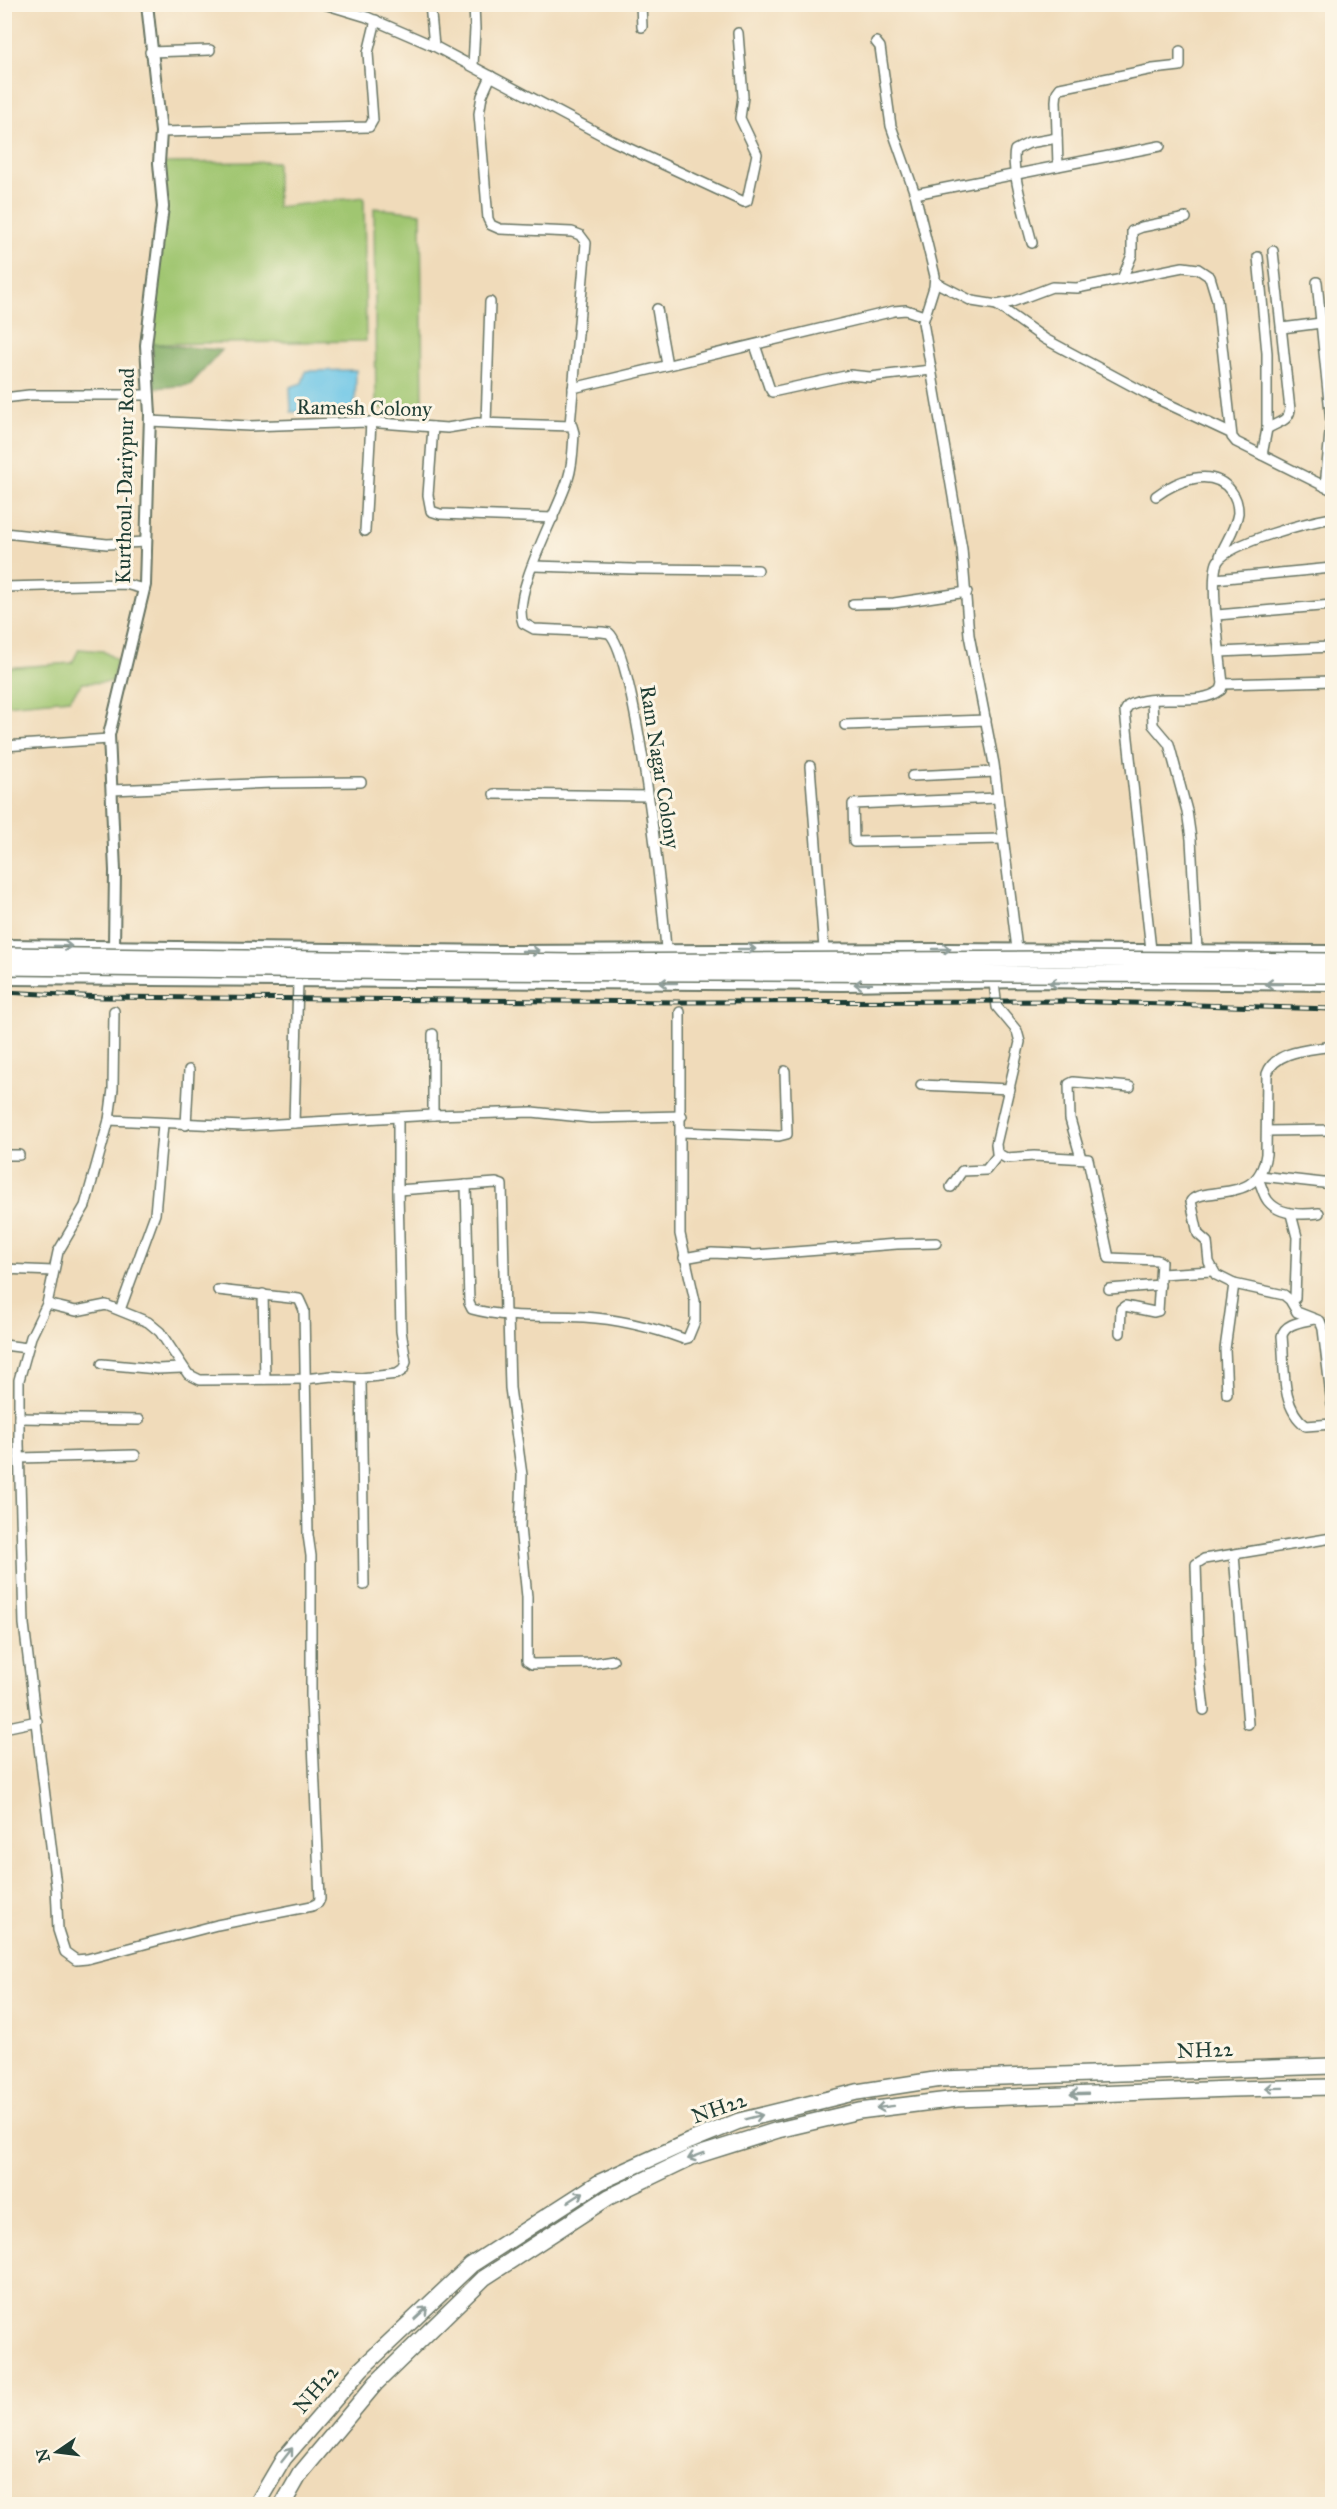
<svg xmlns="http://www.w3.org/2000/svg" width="1337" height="2509" viewBox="0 0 1337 2509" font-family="'IM FELL Great Primer',serif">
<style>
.green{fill:#a0c671;stroke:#608252;stroke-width:1.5}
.forest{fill:#80ab63;stroke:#50744c;stroke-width:1.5}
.water{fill:#69c5e7;stroke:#44818e;stroke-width:1.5}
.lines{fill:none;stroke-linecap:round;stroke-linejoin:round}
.minor-casing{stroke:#687463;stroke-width:12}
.tertiary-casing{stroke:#687463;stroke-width:14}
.trunk-casing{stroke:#687463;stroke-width:18}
.minor{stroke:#fff;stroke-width:9}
.tertiary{stroke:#fff;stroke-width:10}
.trunk{stroke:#fff;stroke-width:15}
.rail-casing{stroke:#1f3d34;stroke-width:5}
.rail{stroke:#fcf5e5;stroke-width:3;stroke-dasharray:9;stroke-linecap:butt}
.trunk-bridge-casing{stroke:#687463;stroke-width:18;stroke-linecap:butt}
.trunk-bridge{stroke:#fff;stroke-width:15}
.oneway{stroke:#8f9e9a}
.labels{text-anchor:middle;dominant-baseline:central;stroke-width:6;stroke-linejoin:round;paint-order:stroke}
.street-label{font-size:21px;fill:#1f3d34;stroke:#fcf5e5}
</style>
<rect width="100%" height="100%" fill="#fcf5e5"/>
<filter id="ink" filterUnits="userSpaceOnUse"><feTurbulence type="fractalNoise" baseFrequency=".0167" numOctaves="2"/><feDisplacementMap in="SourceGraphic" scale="12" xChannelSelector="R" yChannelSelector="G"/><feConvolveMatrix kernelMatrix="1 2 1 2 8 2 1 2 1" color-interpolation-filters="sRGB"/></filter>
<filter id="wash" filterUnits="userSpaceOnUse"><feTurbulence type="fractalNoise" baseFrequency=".008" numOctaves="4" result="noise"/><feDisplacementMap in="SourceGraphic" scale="24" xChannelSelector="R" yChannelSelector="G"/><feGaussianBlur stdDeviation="1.35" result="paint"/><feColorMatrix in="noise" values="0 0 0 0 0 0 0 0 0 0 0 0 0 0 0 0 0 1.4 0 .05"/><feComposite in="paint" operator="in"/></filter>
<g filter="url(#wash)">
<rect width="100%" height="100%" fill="#f0dbba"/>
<g class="green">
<path d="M277 162V207L364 197 366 341 152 344 159 163Z"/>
<path d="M374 208 421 213 423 410 376 408Z"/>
<path d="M79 649 103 651 117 660 112 682 82 683 70 699 5 705V668L72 663Z"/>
</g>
<path class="forest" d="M152 344 222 350 190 385 154 388Z"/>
<path class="water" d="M356 370 355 412H291L290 387 302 383 306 371Z"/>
</g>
<g filter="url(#ink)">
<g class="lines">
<g class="minor-casing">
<g id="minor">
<path d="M324 4 367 17 434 46 613 141 744 202 747 201 757 154 740 118 743 97 738 33"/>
<path d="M430 4 434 46"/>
<path d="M525 4V5"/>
<path d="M641 4 642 27"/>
<path d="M876 42 880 47 891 126 915 194 935 276 934 287 923 322 962 549 969 635 994 764 1017 949"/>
<path d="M150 52 210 50"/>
<path d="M473 65 475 29 474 4"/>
<path d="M491 76 482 96 479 114 488 219 491 225 500 229 572 232 580 235 586 243 570 425"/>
<path d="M161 132 369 127 373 120 368 53 376 20"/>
<path d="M1058 166 1056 101 1057 92 1060 88 1153 69 1180 66V51"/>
<path d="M915 194 1160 146"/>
<path d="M1032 243C1027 222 1010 169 1015 150L1029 143 1057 138"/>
<path d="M1258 257 1267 353V429"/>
<path d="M1122 279 1132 255V231L1142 227 1186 218"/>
<path d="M935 282 972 301 997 305 1012 302 1052 287 1077 288 1183 267 1198 269 1210 277 1217 300 1232 437 1236 442 1332 490"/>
<path d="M1317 282 1331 422 1325 487"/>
<path d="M997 305 1045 339 1151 396 1230 433"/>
<path d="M657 309 667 365"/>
<path d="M1282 328 1321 323"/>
<path d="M755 345 769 387 772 392 850 375 870 377 931 370"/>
<path d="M573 388 894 311 906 310 924 316"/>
<path d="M4 398 29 395H149"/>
<path d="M150 421 249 426 367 422 447 428 478 423 572 426 574 433C573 448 573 464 568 479 558 512 511 593 523 623L534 629 602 632 609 633C636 656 663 903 666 950"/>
<path d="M486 423 490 302"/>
<path d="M433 427 428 495 431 511 440 514 553 518"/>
<path d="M1262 455 1267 429C1277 422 1288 422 1290 410L1273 251"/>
<path d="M1156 496C1176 481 1212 466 1231 491 1236 497 1238 506 1238 513 1236 528 1225 543 1220 556"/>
<path d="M365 531 371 422"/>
<path d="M4 533 107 544 146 542"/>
<path d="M534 566 632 569 758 570"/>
<path d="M1215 579 1332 568"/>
<path d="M4 587 125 584 144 589"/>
<path d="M853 604 894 603 967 592"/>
<path d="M1217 615 1332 605"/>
<path d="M1220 652 1332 647"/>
<path d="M1223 684 1332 681"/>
<path d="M1152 700 1153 725 1169 744 1187 811 1191 839 1197 950"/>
<path d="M845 725 986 720"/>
<path d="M4 746 109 739"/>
<path d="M810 766 824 949"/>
<path d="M912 776 995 772"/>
<path d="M112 790 272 783 361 782"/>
<path d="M494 794 648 796"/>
<path d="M998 798 853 804 854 842 1003 839"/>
<path d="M1151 950 1125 711 1128 706C1154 691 1197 708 1221 690L1223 684C1221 662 1208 577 1218 561 1231 542 1309 522 1332 518"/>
<path d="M994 983 997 1007 1017 1031 1020 1042 996 1144 997 1153 1006 1158 1034 1156 1088 1159 1109 1258 1157 1260 1161 1262 1158 1311 1154 1312 1125 1306 1121 1309 1120 1333"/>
<path d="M114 1011 113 1089 109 1120 85 1206 58 1252 47 1304 31 1337 19 1380V1444L24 1624 56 1886 58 1930 65 1952 76 1960 87 1959 217 1925 312 1906 318 1903 320 1899 311 1698V1556L308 1535 304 1310 299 1299 218 1290"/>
<path d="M1332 1046C1310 1050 1275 1050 1267 1074L1266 1154C1261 1189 1239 1190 1208 1194 1202 1195 1195 1196 1191 1201L1198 1234 1207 1242 1209 1262 1216 1275 1234 1284 1284 1295 1290 1300 1297 1312 1320 1321 1323 1329 1332 1405"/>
<path d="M921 1085 1010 1089"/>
<path d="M433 1115V1034"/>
<path d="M109 1120 243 1126 433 1115 532 1112 591 1118 682 1116"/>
<path d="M294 1123 298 981"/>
<path d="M186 1125 189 1070"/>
<path d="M1267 1131 1332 1130"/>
<path d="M681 1132 779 1136 787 1134 785 1071"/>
<path d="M4 1155H19"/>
<path d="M1081 1158 1070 1119 1069 1084 1073 1082 1130 1087"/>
<path d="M1260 1176 1332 1184"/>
<path d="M1258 1179C1262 1186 1263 1195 1268 1201 1280 1216 1303 1215 1319 1213"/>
<path d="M466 1185 469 1303 472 1309C508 1319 547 1315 584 1317 619 1319 651 1327 684 1339L688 1338 695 1321V1301L680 1234V1012"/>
<path d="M951 1187 962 1171 986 1170 998 1155"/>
<path d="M398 1190 496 1183 502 1185 505 1314"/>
<path d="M1291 1214 1297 1237 1295 1298"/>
<path d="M684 1258 712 1253 755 1255 897 1244 936 1243"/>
<path d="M4 1269 53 1271"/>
<path d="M1161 1274 1212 1271"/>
<path d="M1109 1289 1160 1285"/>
<path d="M263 1294 265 1379"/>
<path d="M47 1304 76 1311 106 1305 148 1322 160 1332 188 1374 200 1380 304 1379 332 1376 361 1378 397 1374 403 1370 406 1362 401 1331 398 1190V1118"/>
<path d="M120 1310 155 1214 163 1124"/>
<path d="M508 1315 510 1388 522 1475 520 1527 527 1597V1661L532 1664 595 1663 613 1660"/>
<path d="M1314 1319C1302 1322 1285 1323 1282 1336 1285 1366 1280 1407 1306 1426L1332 1424"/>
<path d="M4 1345 27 1348"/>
<path d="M102 1364 157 1369 182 1368"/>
<path d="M361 1378 364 1585"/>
<path d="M1227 1394 1225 1349 1234 1284"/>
<path d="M19 1418 139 1420"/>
<path d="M19 1458 135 1455"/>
<path d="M1234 1555 1248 1724"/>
<path d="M1204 1710 1199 1665 1196 1564 1204 1559 1332 1538"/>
<path d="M4 1728 37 1721"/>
</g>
</g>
<g class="tertiary-casing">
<g id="tertiary">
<path d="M4 945 508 951 945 949 1332 951"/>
<path d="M114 947 115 871 109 735 145 585 150 415 146 345 163 207 159 163 161 132 147 4"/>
<path d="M4 979 843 985 1025 982 1332 985"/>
</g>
</g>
<g class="trunk-casing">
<g id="trunk">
<path d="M257 2504 284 2458 361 2369 471 2265 600 2182 690 2141 739 2121 857 2092 941 2079 1332 2066"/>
<path d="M283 2504 300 2474 376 2383 484 2278 609 2197 692 2157 778 2130 859 2111 957 2099 1232 2089 1332 2087"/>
</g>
</g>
<use href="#minor" class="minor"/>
<use href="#tertiary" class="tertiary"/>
<use href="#trunk" class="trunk"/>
<g class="rail-casing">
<path id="rail" d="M4 992 102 997 680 1002 1066 1001 1332 1009"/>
</g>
<use href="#rail" class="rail"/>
<g class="trunk-bridge-casing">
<g id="trunk-bridge">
<path d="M4 955 574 962 1054 959 1332 961"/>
<path d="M4 967 431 972 1332 975"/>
</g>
</g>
<use href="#trunk-bridge" class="trunk-bridge"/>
</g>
<defs><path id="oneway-shaft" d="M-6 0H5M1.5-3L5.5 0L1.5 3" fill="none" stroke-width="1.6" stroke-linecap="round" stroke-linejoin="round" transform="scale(1.5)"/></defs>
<g class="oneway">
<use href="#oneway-shaft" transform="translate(63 946) rotate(1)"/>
<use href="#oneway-shaft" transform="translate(747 949)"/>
<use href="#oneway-shaft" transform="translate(942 949)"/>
<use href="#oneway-shaft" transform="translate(531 951)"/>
<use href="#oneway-shaft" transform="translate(668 983) rotate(-180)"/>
<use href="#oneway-shaft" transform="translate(1058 983) rotate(-180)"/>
<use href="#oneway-shaft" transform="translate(863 984) rotate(179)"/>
<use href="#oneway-shaft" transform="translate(1274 984) rotate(-179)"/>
<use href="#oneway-shaft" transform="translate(1274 2088) rotate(179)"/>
<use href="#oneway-shaft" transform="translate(1079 2094) rotate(178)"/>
<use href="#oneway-shaft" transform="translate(885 2107) rotate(173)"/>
<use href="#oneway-shaft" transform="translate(754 2117) rotate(-14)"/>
<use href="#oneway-shaft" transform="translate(696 2156) rotate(160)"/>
<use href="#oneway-shaft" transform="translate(576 2197) rotate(-33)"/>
<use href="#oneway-shaft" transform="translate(421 2313) rotate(-43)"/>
<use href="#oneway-shaft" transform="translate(287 2455) rotate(-52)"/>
</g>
</g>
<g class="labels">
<g class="street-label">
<text transform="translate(364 408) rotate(1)">Ramesh Colony</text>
<text transform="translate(125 476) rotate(-89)">Kurthoul-Dariypur Road</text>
<text transform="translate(660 767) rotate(81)">Ram Nagar Colony</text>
<text transform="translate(1205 2050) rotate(-2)">NH22</text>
<text transform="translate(719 2108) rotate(-19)">NH22</text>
<text transform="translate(316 2389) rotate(-49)">NH22</text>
</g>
</g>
<rect width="1337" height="2509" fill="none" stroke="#fcf5e5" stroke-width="24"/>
<g transform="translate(57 2452) rotate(256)" stroke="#fcf5e5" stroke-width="4.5" paint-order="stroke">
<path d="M0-4.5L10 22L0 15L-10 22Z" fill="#1f3d34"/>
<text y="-9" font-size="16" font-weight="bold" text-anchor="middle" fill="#1f3d34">N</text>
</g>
</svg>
